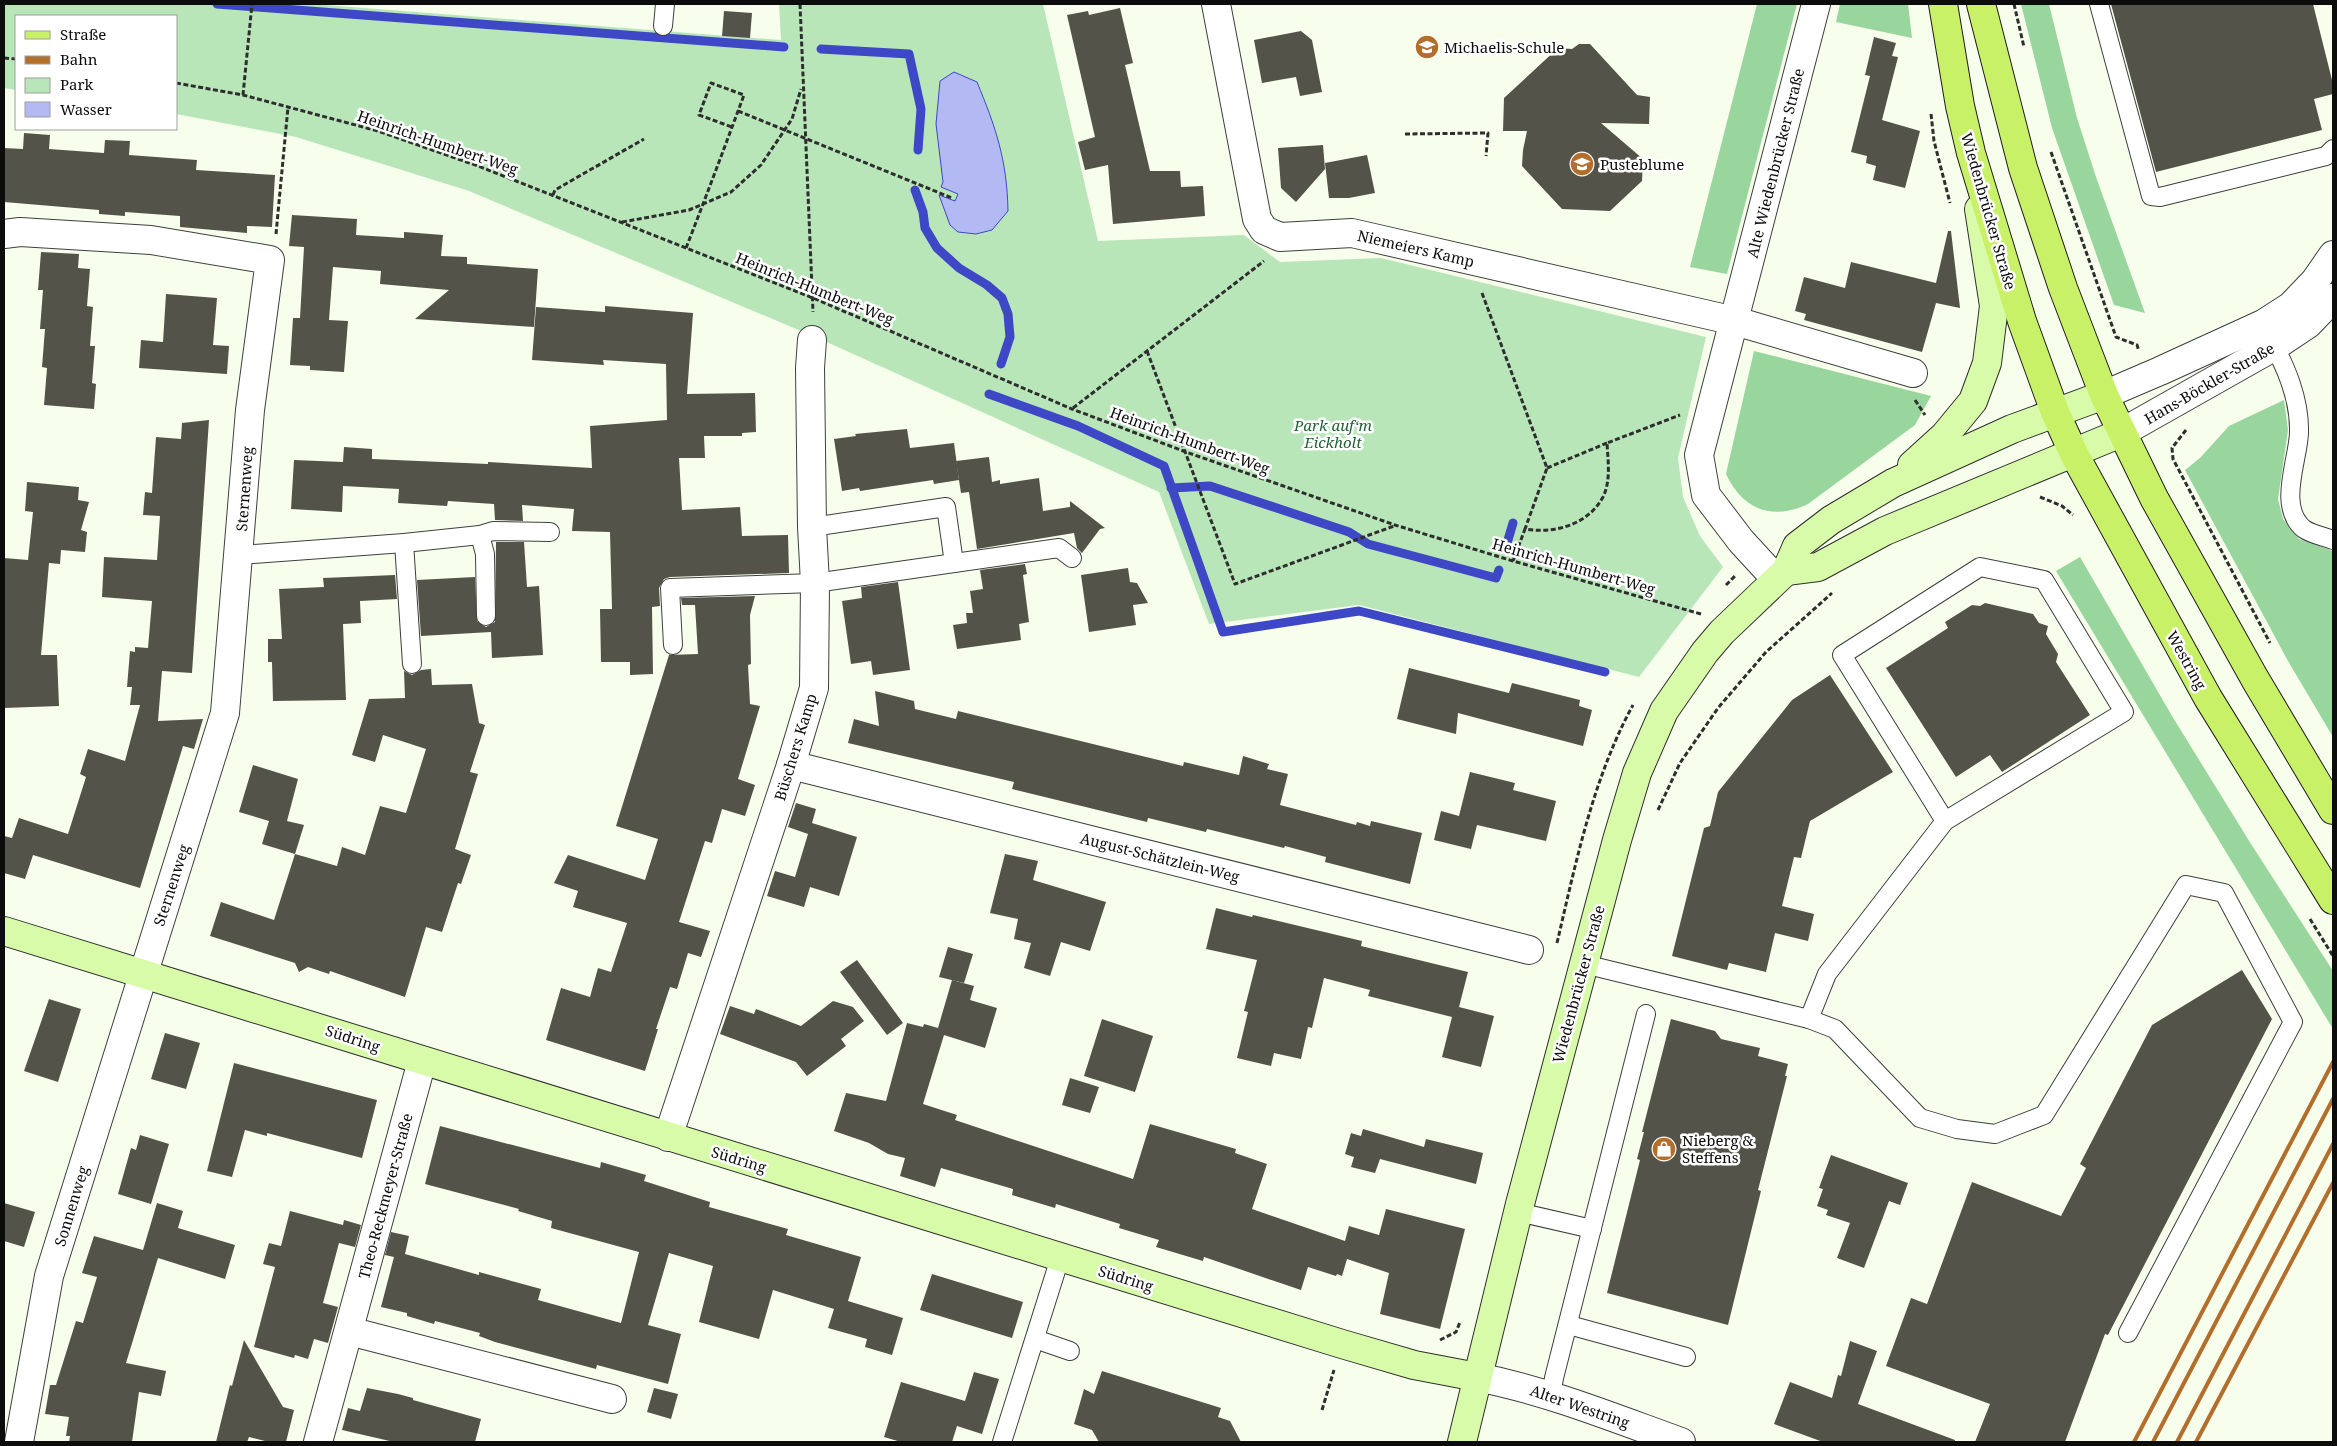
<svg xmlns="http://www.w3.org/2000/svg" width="2337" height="1446" viewBox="0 0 2337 1446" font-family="'Noto Serif',serif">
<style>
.green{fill:#b8e6b9}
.forest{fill:#98d69d}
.water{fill:#b3b9f3;stroke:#3e47c6}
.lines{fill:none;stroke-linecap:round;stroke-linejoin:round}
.stream{stroke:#3e47c6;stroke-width:9}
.building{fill:#545349}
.lane-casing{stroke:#3f3f3f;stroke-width:20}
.street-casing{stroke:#3f3f3f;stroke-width:30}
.secondary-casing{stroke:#2e2e2e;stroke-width:30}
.primary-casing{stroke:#1d1d1d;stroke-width:30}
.path{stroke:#2e2e2e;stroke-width:3;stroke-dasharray:5 2.5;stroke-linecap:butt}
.lane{stroke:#fff;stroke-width:18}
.street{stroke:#fff;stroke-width:28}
.secondary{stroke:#d8fbaa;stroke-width:28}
.primary{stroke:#c9f168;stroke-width:28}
.rail{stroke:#b46e2b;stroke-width:4}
.labels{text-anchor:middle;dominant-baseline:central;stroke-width:5;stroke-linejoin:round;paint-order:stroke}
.poi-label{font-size:15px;fill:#0c0c0c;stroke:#fff;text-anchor:start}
.street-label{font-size:15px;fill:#0c0c0c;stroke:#fff}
.park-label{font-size:15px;font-style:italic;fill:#206035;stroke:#fff}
</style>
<rect width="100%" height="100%" fill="#f8feec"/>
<path class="green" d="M5 4H312L781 40 779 4H1043L1098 241 1244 235 1280 262 1381 258 1706 337 1678 458 1683 497 1700 536 1723 567 1639 677 1359 605 1209 624 1159 492 820 339 469 191 296 137 176 114V16H16V90L4 88Z"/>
<g class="forest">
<path d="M1757 4H1797L1727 274 1690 267Z"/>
<path d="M1840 4H1908L1912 38 1836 22Z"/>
<path d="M2021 4H2049L2077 118 2096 177 2145 313 2114 305 2052 128Z"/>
<path d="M1754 351 1931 396 1915 425 1808 504C1772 521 1743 510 1726 474Z"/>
<path d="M2284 400 2288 430 2278 499 2283 519 2299 539 2333 551V737L2288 661 2185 470 2200 458 2229 426Z"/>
<path d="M2080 557 2172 716 2251 844 2333 971V1029L2056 571Z"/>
</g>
<path class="water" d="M954 72 977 82C996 128 1007 160 1008 211L992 230 976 234 958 232 950 225 939 195 955 201 958 194 941 187 943 182 936 124 940 81Z"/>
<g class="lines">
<g class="stream">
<path d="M217 4 784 47"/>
<path d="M821 49 909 54 921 109 918 150"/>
<path d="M915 190 923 212 925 228 937 248 959 268 987 285 1002 298 1008 314 1010 337 1001 364"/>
<path d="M989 394 1078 426 1164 466 1223 632 1359 611 1605 672"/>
<path d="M1171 488 1210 486 1349 532 1368 544 1496 578 1499 570"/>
<path d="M1505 550 1513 523"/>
</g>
</g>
<g class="building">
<path d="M2111 4H2313L2333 84V94L2314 99 2322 130 2156 172Z"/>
<path d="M1120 8 1133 63 1125 65 1150 171H1180L1181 187 1203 186 1205 216 1113 224 1108 165 1085 170 1078 142 1095 137 1067 15 1088 11 1089 15Z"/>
<path d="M724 11 752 13 750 38 722 36Z"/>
<path d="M1301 31 1312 40 1322 92 1300 96 1296 77 1262 83 1254 40Z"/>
<path d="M1874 37 1896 43 1892 56 1898 57 1882 120 1920 131 1905 188 1873 180 1876 166 1866 163 1867 156 1851 152 1870 76 1865 75Z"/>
<path d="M1579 44H1590L1637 95 1650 97 1649 124 1601 123 1643 159 1642 181 1610 211 1562 209 1522 166 1523 150 1527 131H1503L1504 98 1558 48 1572 49Z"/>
<path d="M24 133 50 135 49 149 104 153 105 140 130 141 129 155 197 160 196 170 275 175 272 227 247 226V233L180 227V216L125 212V216L99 214V210L4 202V148L23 149Z"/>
<path d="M1323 145 1325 169 1296 202 1281 188 1278 148Z"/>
<path d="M1367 155 1375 193 1349 198H1329L1325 163Z"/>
<path d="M292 215 357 219 356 235 404 238V232L443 235 441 256 467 257V264L538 269 534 327 415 319 449 290 380 284 381 271 333 267 329 320 348 321 344 372 310 370V366L290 365 293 318H300L304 247 289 246Z"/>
<path d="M1948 231H1951L1960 308 1936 303 1922 352 1804 320 1806 314 1795 311 1804 277 1845 288 1851 262 1936 283Z"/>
<path d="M41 252 79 254 78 268 90 269 87 306 93 307 90 346H95L92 383 96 384 94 409 44 405 47 368 42 367 45 329H40L43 290H38Z"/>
<path d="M166 294 217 298 213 345 229 346 227 374 139 368 141 340 163 342Z"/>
<path d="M605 306 693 313 687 394 755 393 756 432 742 433V436H704L705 458H679L682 510 740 507 742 536 788 535 789 573 670 577 664 579 659 588 660 606 652 607 653 674 630 675V662H601L600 609H612L610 532 572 531 574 509 522 505 523 521 495 520 494 504 448 501 447 506 398 503 399 489 343 486 342 512 291 509 294 460 343 462 344 447 372 449V459L488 464V462L592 468 590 426 667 420 666 364 603 360 604 365 532 360 536 307 605 312Z"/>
<path d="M209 420 192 673 162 671 158 721 203 719 194 749 183 746 140 888 33 855 25 879 4 873V836L12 838 19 818 68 834 86 777 80 774 88 749 125 761 140 705H130L132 687H127L130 651 135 652V647L148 648 152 601 102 597 104 557 157 560 160 516 143 515 145 492 152 493 156 437 181 439 182 423Z"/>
<path d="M907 429 910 448 954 443 959 480 934 484 933 480 860 491 859 488 842 491 834 439 856 436 855 434Z"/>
<path d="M989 457 992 482 1000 480V484L1039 478 1043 511 1070 507V501L1105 528 1100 529 1082 553 1077 548 1074 533 977 549 969 492 961 493 956 461Z"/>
<path d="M27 482 79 487 78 500 89 502 81 530 87 532 85 552 61 550 60 564 49 563 41 655H57L59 706 4 708V558L28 560 33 512 25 511Z"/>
<path d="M496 542H524L527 587 539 586 543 655 492 658 491 632 421 636 417 580 475 577 477 621 486 627 495 622Z"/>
<path d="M1025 564 1027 574 1023 575 1029 622 1019 624 1021 640 957 649 953 625 967 623 966 613H973L970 591 983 589 980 570Z"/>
<path d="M1128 568 1130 582 1137 583 1148 603 1133 605 1136 625 1089 632 1081 575Z"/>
<path d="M395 575 397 599 360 601 361 623 343 624 346 700 273 701 272 662H268V639H282L279 589 324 587 323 578Z"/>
<path d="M898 582 910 670 873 675 871 661 851 664 842 601 862 598 861 587Z"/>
<path d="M755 596 750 615 751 664 748 665 750 704 760 706 738 779 755 785 745 816 722 809 712 843 705 841 679 922 710 931 701 957 688 953 677 989 670 987 656 1029H658L645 1071 546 1040 561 988 590 997 598 968 611 972 627 923 573 907 578 891 554 883 568 855 645 880 658 839 616 826 669 655 698 654 695 605H682L681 598Z"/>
<path d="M1985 603 2033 614 2039 623 2048 626 2046 634 2058 654 2056 662 2090 715 2002 772 1990 755 1956 777 1886 668 1948 628 1945 622 1972 605 1980 606Z"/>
<path d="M1409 668 1509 693 1512 683 1580 700 1579 706 1592 710 1583 746 1458 713 1456 734 1397 719Z"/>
<path d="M431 669 432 685 472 684 479 723 485 725 470 772 478 774 455 849 471 855 461 884 458 883 442 932 426 927 405 997 330 971 329 974 308 967 299 972 295 963 210 936 221 902 274 920 295 854 262 844 269 821 239 812 253 765 298 779 287 821 304 825 295 854 337 866 342 847 365 855 380 806 406 813 426 749 383 735 375 762 352 755 369 699 405 698 404 671 412 675 421 670Z"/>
<path d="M1830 675 1893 772 1810 821 1801 858 1794 857 1782 906 1814 914 1808 941 1775 933 1766 972 1729 963 1727 970 1672 956 1704 828 1710 826 1718 792 1792 700Z"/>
<path d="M875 691 914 701 915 709 956 719 958 711 1183 766 1184 762 1239 775 1243 756 1269 764 1267 769 1288 774 1280 805 1356 825 1357 822 1370 826 1371 821 1422 833 1410 884 1325 862 1326 857 1285 846 1284 848 1207 829 1206 832 1148 818 1147 822 1012 789 1014 782 848 743 854 719 879 726Z"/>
<path d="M1470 772 1515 783 1513 790 1556 801 1546 841 1477 825 1471 849 1434 840 1441 811 1459 816Z"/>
<path d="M796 803 816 809 812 823 857 837 839 896 810 887 804 907 767 896 775 871 795 877 808 834 788 827Z"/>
<path d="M1005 854 1038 861 1033 880 1106 902 1090 951 1061 942 1050 976 1024 968 1031 943 1014 939 1018 919 990 913Z"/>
<path d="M1216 908 1252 917 1253 915 1362 941 1361 946 1468 972 1459 1007 1494 1016 1481 1067 1442 1057 1452 1017 1368 996 1370 990 1324 978 1312 1028 1308 1027 1301 1059 1274 1053 1271 1066 1237 1058 1248 1012 1244 1011 1257 960 1206 949Z"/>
<path d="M948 947 973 954 964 983 939 977Z"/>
<path d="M857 960 903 1023 887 1035 840 972Z"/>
<path d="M2242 970 2272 1019 2108 1335 2105 1334 2065 1442H1975L1990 1404 1886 1366 1911 1298 1927 1304 1972 1182 2061 1216 2086 1168 2080 1164 2152 1025Z"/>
<path d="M952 980 974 986 970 1000 997 1008 985 1048 944 1035 923 1104 957 1115 955 1120 1133 1179 1150 1124 1236 1149 1235 1153 1267 1164 1252 1209 1345 1241 1349 1226 1379 1235 1386 1209 1465 1229 1440 1329 1380 1314 1389 1273 1347 1259 1342 1276 1337 1274 1336 1276 1308 1267 1301 1290 1204 1257 1203 1261 1156 1247 1159 1240 1119 1228 1120 1224 1056 1204 1055 1208 1012 1195 1013 1189 941 1168 935 1187 900 1176 905 1158 888 1154 869 1143 834 1131 846 1093 886 1101 907 1023 923 1027 924 1024 938 1028Z"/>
<path d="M49 999 81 1009 58 1082 24 1071Z"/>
<path d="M833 1001 853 1007 864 1021 841 1039 846 1046 807 1076 796 1062 720 1034 730 1006 754 1014 756 1009 801 1026Z"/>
<path d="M1102 1019 1153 1036 1135 1092 1084 1076Z"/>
<path d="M1671 1019 1715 1031 1721 1039 1760 1048 1758 1056 1788 1064 1785 1076H1787L1758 1190 1761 1191 1728 1325 1607 1293 1640 1160 1637 1159 1644 1132H1642Z"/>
<path d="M165 1033 200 1043 186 1089 151 1079Z"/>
<path d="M234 1063 377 1100 362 1158 267 1133V1136L245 1130 232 1177 207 1171Z"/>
<path d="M1070 1078 1099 1087 1090 1113 1062 1105Z"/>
<path d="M440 1126 600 1168 601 1162 646 1175 644 1181 710 1202 709 1207 788 1229 786 1235 861 1257 848 1301 903 1318 892 1355 865 1347 867 1339 828 1328 834 1309 773 1290 759 1339 699 1322 713 1266 669 1253 648 1325 681 1334 668 1384 597 1365 596 1369 495 1342 479 1336 480 1333 435 1321 434 1324 407 1316V1313L381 1307 394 1257 385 1255 391 1232 409 1236 405 1254 479 1275V1272L541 1289 538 1300 621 1323 639 1252 551 1228 552 1221 518 1211 519 1209 425 1184Z"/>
<path d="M1363 1129 1424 1147 1426 1139 1483 1153 1476 1184 1380 1159 1375 1173 1351 1167 1354 1157 1345 1154 1351 1133 1361 1136Z"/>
<path d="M140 1135 169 1144 151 1204 118 1194 131 1148 136 1150Z"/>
<path d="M1831 1155 1908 1183 1900 1205 1889 1201 1864 1268 1837 1258 1850 1223 1826 1215 1828 1210 1817 1206 1823 1189 1819 1188Z"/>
<path d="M4 1203 35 1212 24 1247 4 1241Z"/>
<path d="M157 1203 183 1211 178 1228 235 1245 225 1279 158 1258 126 1363 166 1371 161 1396 139 1392 132 1442H69L70 1436H66L69 1417 45 1414 50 1385H56L76 1321 83 1323 97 1277 82 1273 94 1236 143 1250Z"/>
<path d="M290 1211 343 1225 344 1220 361 1225 355 1247 339 1243 323 1303 338 1307 328 1343 314 1339 308 1359 295 1355 294 1358 254 1347 275 1267 263 1264 269 1243 281 1246Z"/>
<path d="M932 1274 1023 1302 1012 1338 920 1310Z"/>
<path d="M244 1340 283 1407 294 1410 286 1442H269L249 1437 247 1442H216L230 1385 232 1386Z"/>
<path d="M1850 1341 1877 1351 1858 1404 1955 1440V1442H1823L1774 1424 1790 1382 1832 1398 1838 1375 1841 1376Z"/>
<path d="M1102 1371 1221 1408 1218 1417 1230 1421 1241 1442H1099L1092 1430 1074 1424 1084 1389 1094 1394Z"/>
<path d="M974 1372 999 1379 982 1434 957 1426 952 1442H901L884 1437 901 1382 965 1401Z"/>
<path d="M367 1388 398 1394 413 1398V1400L481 1419 475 1442H394L342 1430 348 1408 360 1411Z"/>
<path d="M654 1388 678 1394 671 1419 647 1412Z"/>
</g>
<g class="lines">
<g class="lane-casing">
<g id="lane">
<path d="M2099 4 2151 196 2160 197 2326 156 2333 149"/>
<path d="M663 26 665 4"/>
<path d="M2270 338C2286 367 2300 399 2299 433 2298 461 2277 507 2304 529 2311 534 2325 537 2333 540"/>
<path d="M812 527 946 507 954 563"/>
<path d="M480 535 485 554 486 616"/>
<path d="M404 543 412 664"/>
<path d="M239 555 404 543 480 535 493 531 550 532"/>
<path d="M673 645 670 588 815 583 1059 548 1072 558"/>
<path d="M1584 964 1809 1019 1835 1029 1920 1118 1957 1129 1995 1134 2044 1115 2186 885 2224 893 2293 1022 2128 1333"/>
<path d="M1809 1019 1827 974 1945 821 2124 712 2044 580 1980 567 1842 655 1945 821"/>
<path d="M1518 1212 1592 1229"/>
<path d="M1569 1325 1686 1357"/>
<path d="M1035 1339 1070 1351"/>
<path d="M1551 1395 1554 1378 1646 1014"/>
<path d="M1002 1442 1060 1258"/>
</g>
</g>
<g class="street-casing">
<g id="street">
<path d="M1216 4 1257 219 1264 230 1280 237 1352 233 1735 321 1913 373"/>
<path d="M4 234 20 232 151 240 270 260 250 410 225 713 49 1276 19 1442"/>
<path d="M2104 395 2160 371 2263 324 2291 306 2315 281 2333 255"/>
<path d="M2121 433 2275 346 2308 324 2333 298"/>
<path d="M1776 579 1741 541 1706 495 1699 455 1816 4"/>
<path d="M791 765 1529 950"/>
<path d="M668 1137 791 765 814 688 815 583 812 527 810 368 812 340"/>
<path d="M349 1331 612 1399"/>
<path d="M1477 1377C1548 1391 1614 1418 1681 1442"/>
<path d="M318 1442 422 1061"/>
</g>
</g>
<g class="secondary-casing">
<g id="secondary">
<path d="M1912 465 1945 435 1973 401 1987 363 1994 306 1979 209"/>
<path d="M1786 571 1818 567 1885 531 2121 433"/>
<path d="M4 931 1342 1344 1414 1365 1477 1377"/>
<path d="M1462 1442 1520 1204 1617 840 1637 773 1664 711 1705 652 1722 632 1786 571 1797 546 1831 520 1893 483 2012 429 2104 395"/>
</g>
</g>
<g class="primary-casing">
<g id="primary">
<path d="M1943 4 1960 106 1971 153 2022 321 2055 412 2074 454 2208 698 2333 900"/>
<path d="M1981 4 2023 168 2063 288 2104 395 2154 498 2255 679 2333 810"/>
</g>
</g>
<g class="path">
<path d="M800 4 813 312"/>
<path d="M2014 4 2024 47"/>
<path d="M4 58 16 59"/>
<path d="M176 83 243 95 378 131 478 166 813 298 1072 409 1186 452 1395 525 1513 561 1701 614"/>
<path d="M243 95 252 4"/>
<path d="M738 111 952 198"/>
<path d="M1931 114 1934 141 1950 203"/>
<path d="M1405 134 1488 133 1486 156"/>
<path d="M2051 152 2116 337 2137 345 2139 351"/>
<path d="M553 195 555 190 644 139"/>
<path d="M622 222 689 210 731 192 761 165 792 119 801 89"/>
<path d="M276 234 288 107"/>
<path d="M686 248C706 197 725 146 744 95L711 83 699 115 732 127"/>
<path d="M1482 293 1547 468 1525 529"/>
<path d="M1147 351 1235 584 1394 526"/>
<path d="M1915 400 1925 415"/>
<path d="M1073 408 1264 261"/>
<path d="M2186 430 2172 448 2173 459 2270 643"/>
<path d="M1547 468 1607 443"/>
<path d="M2040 497 2062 506 2073 515"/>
<path d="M1513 561 1525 529C1554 534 1588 525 1603 497 1611 481 1608 461 1607 443L1680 415"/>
<path d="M1726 585 1736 575"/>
<path d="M1658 810 1680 763 1718 708 1766 652 1832 593"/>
<path d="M2310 919 2333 956"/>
<path d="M1557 943C1576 862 1593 778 1633 705"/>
<path d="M1440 1340 1456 1332 1460 1322"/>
<path d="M1322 1410 1334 1370"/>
</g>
<use href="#lane" class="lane"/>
<use href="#street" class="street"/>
<use href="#secondary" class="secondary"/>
<use href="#primary" class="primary"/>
<g class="rail">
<path d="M2134 1442 2333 1062"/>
<path d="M2153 1442 2333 1099"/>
<path d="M2177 1442 2333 1144"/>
<path d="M2196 1442 2333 1183"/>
</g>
</g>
<defs>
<g id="school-disc" transform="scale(1.25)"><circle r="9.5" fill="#b46e2b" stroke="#fff"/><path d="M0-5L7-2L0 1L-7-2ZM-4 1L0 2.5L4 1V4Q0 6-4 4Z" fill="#fff"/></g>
<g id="shop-disc" transform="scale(1.25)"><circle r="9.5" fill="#b46e2b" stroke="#fff"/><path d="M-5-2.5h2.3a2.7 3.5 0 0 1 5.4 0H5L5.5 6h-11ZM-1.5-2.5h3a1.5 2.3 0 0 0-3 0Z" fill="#fff"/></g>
</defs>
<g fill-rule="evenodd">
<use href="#school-disc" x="1427" y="47"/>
<use href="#school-disc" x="1582" y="164"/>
<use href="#shop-disc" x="1664" y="1149"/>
</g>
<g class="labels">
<g class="poi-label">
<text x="1444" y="47">Michaelis-Schule</text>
<text x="1600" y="164">Pusteblume</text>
<text x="1682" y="1140">Nieberg &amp;<tspan x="1682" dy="17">Steffens</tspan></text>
</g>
<g class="street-label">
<text transform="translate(438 142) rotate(19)">Heinrich-Humbert-Weg</text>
<text transform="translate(1775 163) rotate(-76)">Alte Wiedenbrücker Straße</text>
<text transform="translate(1989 211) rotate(74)">Wiedenbrücker Straße</text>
<text transform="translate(1416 248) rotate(13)">Niemeiers Kamp</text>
<text transform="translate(815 288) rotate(22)">Heinrich-Humbert-Weg</text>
<text transform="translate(2209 383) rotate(-30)">Hans-Böckler-Straße</text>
<text transform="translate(1190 440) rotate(20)">Heinrich-Humbert-Weg</text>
<text transform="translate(244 489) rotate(-86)">Sternenweg</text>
<text transform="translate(1574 566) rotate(16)">Heinrich-Humbert-Weg</text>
<text transform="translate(2187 660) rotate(61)">Westring</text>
<text transform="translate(795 747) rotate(-73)">Büschers Kamp</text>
<text transform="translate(1160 857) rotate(14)">August-Schätzlein-Weg</text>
<text transform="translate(171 885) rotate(-72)">Sternenweg</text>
<text transform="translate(1578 984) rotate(-75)">Wiedenbrücker Straße</text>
<text transform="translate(353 1038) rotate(18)">Südring</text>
<text transform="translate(739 1159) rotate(17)">Südring</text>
<text transform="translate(385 1196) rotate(-75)">Theo-Reckmeyer-Straße</text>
<text transform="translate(71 1206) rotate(-73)">Sonnenweg</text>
<text transform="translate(1126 1278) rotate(17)">Südring</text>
<text transform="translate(1580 1406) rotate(19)">Alter Westring</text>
</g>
<g class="park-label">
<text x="1333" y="425">Park auf‘m<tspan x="1333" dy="17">Eickholt</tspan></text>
</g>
</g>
<rect width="2337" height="1446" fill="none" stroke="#0c0c0c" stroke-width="10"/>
<rect x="15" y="15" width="162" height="115" fill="#ffffff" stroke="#9e9e9e"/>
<rect x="25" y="31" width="25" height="8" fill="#c9f168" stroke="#9e9e9e"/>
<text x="60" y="40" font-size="15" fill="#0c0c0c">Straße</text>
<rect x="25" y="56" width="25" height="8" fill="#b46e2b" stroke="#9e9e9e"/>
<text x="60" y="65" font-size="15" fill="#0c0c0c">Bahn</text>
<rect x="25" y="78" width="25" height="15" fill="#b8e6b9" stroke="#9e9e9e"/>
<text x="60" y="90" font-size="15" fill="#0c0c0c">Park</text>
<rect x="25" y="102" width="25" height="15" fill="#b3b9f3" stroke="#9e9e9e"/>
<text x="60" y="115" font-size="15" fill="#0c0c0c">Wasser</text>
</svg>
